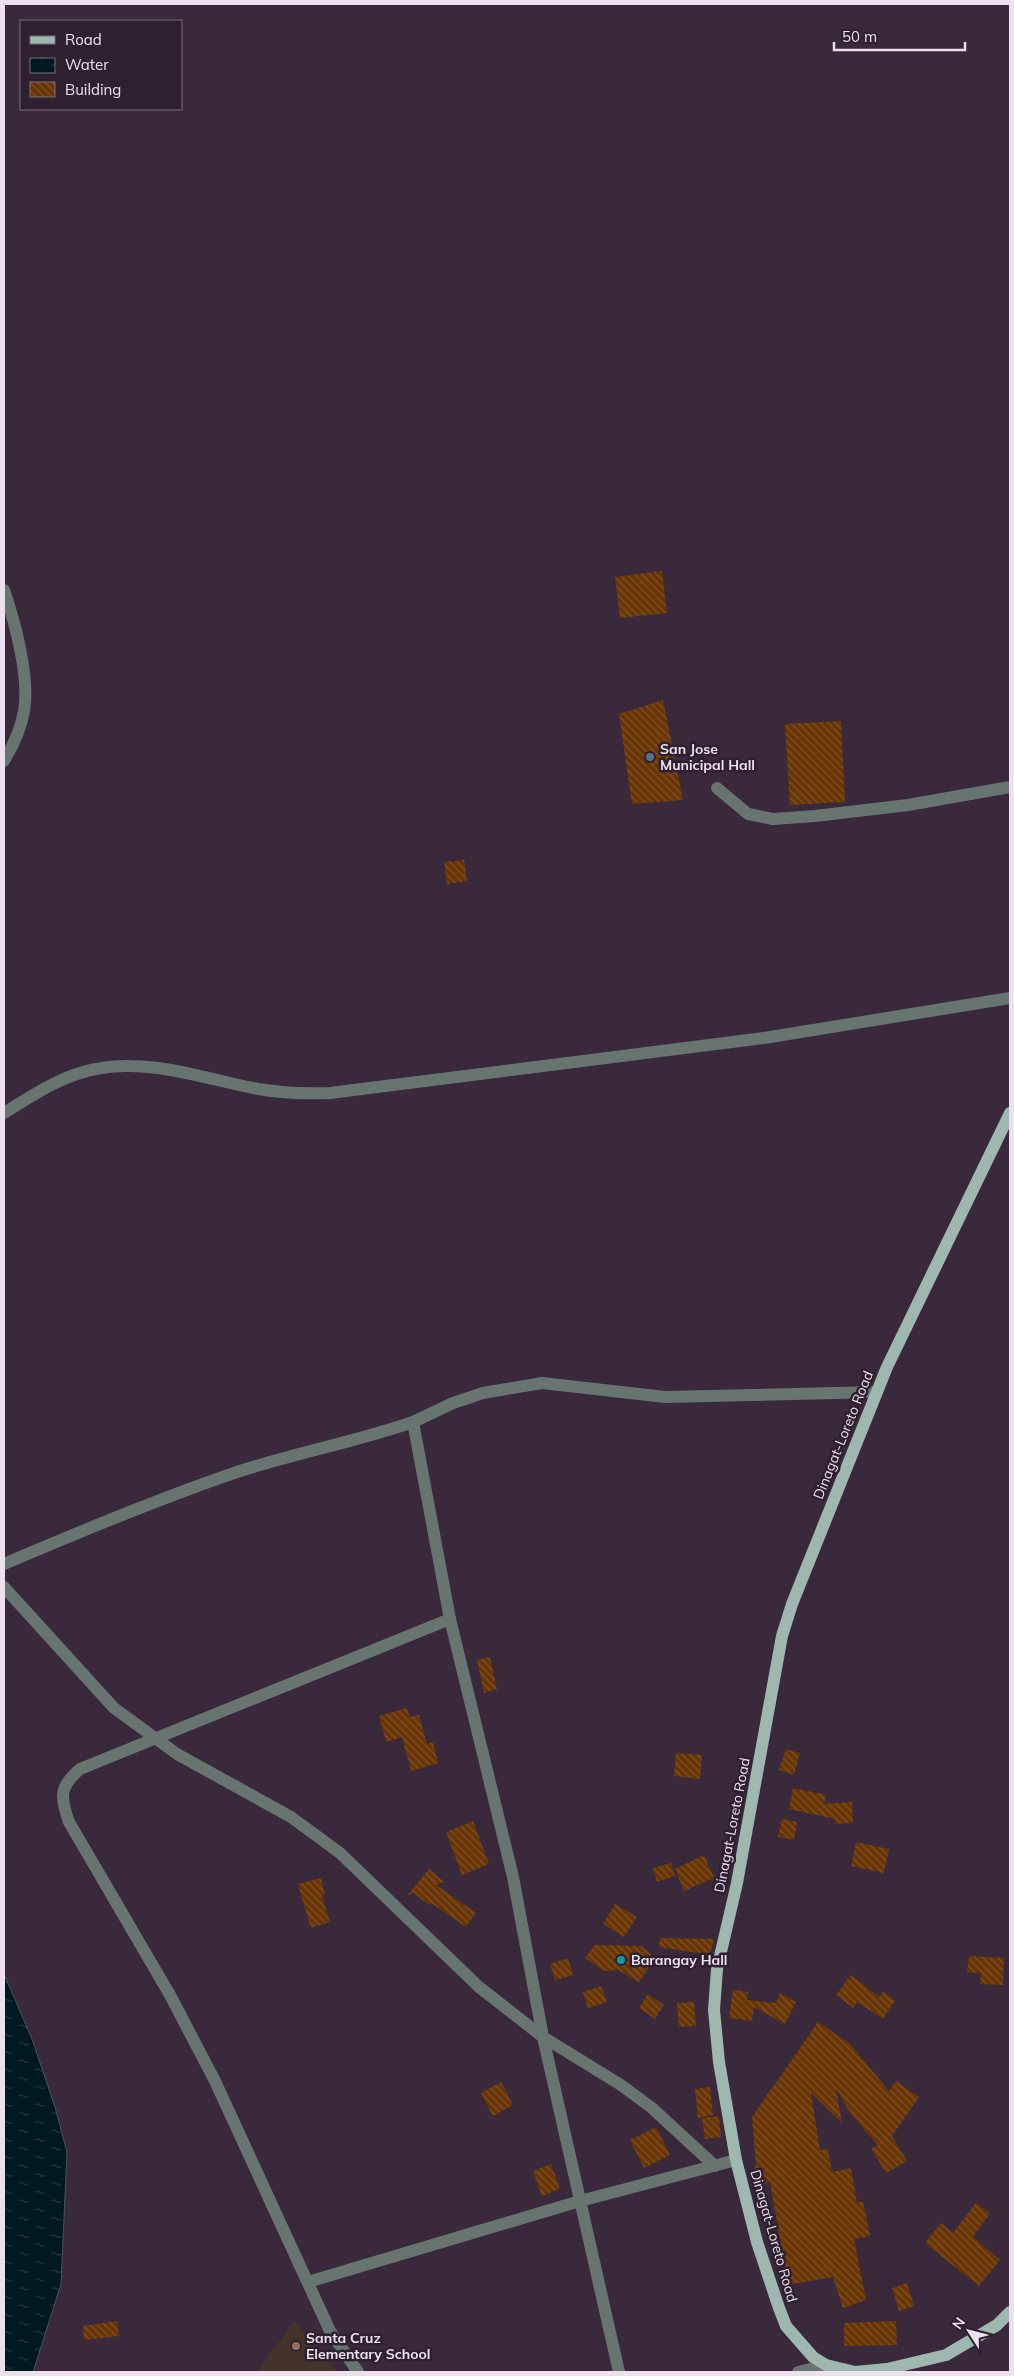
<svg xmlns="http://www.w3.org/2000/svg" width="1014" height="2376" viewBox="0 0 1014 2376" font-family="Mulish,sans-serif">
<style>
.education{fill:#443329}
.water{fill:url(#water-ripples);stroke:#47545c}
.building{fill:url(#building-back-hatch)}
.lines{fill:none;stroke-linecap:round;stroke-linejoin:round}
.minor{stroke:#677470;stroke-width:12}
.major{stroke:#9eb8af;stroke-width:12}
.service-dot{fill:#5c6f8a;stroke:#2f2030;stroke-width:2}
.culture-dot{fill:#0f9aa8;stroke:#2f2030;stroke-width:2}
.education-dot{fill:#8d6e63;stroke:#2f2030;stroke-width:2}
.labels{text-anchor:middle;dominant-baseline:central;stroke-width:5;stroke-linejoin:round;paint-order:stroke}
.poi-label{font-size:14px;font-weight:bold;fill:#ece1ec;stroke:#2f2030;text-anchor:start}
.street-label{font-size:14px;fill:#ece1ec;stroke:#2f2030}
</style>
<defs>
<pattern id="water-ripples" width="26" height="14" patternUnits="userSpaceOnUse" patternTransform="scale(1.25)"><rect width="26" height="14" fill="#00181f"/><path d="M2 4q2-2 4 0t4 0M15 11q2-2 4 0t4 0" fill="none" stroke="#253940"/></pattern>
<pattern id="building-back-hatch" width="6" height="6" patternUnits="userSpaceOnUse" patternTransform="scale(1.25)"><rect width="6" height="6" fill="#693504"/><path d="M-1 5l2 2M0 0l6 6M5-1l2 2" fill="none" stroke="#7f5229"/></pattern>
</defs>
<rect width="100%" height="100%" fill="#39293a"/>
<path class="education" d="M294 2321 338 2372H257Z"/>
<path class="water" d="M4 1974 32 2039 55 2107 67 2152 61 2284 33 2372H4Z"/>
<g class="building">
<path d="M662 571 667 613 620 618 615 577Z"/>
<path d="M663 700 683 800 632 804 619 714Z"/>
<path d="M841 721 845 802 790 805 785 724Z"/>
<path d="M464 860 467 881 447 884 444 862Z"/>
<path d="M490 1657 497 1689 484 1693 477 1660Z"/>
<path d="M407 1708 410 1717 419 1715 427 1744 433 1742 438 1763 411 1771 402 1737 386 1742 379 1716Z"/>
<path d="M786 1749 800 1753 794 1775 779 1770Z"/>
<path d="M676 1753 702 1755 700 1779 674 1776Z"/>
<path d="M793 1788 826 1795 824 1804 852 1802 853 1823 835 1824V1819L789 1809Z"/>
<path d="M782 1819 797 1822 794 1840 778 1837Z"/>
<path d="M473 1821 489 1864 462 1875 446 1832Z"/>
<path d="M856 1842 889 1849 884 1873 851 1866Z"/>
<path d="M704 1855 714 1878 684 1891 675 1869Z"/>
<path d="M671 1863 675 1876 657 1882 653 1868Z"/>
<path d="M429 1869 444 1882 436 1885 476 1913 466 1927 431 1903 429 1905 414 1893 407 1896Z"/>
<path d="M321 1878 325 1895 322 1896 330 1922 311 1928 298 1884Z"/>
<path d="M615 1904 637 1917 624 1937 603 1924Z"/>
<path d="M660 1938 714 1939 710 1955 659 1947Z"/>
<path d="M595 1945 641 1946 651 1954 652 1963 639 1982 618 1970 604 1971 585 1958Z"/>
<path d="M969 1956 1004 1958 1003 1985 980 1984 981 1973 967 1972Z"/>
<path d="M568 1958 573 1975 555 1980 550 1964Z"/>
<path d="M851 1975 879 1997 883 1992 895 2000 883 2019 857 2002 853 2008 836 1995Z"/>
<path d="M601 1986 607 2002 588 2008 583 1992Z"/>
<path d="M733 1990 748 1992 747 2000 776 2003 780 1993 796 2002 785 2024 754 2007 752 2021 729 2018Z"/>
<path d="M648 1994 664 2005 655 2019 639 2008Z"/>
<path d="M694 2002 696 2026 679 2027 677 2003Z"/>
<path d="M818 2022 849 2043 889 2091 896 2081 919 2097 892 2136 907 2161 886 2173 871 2149 878 2145 851 2114 836 2089 842 2123 811 2093 820 2150 828 2149 832 2172 851 2168 857 2203 863 2201 870 2236 854 2239 866 2300 843 2308 833 2277 788 2285 770 2182 760 2185 754 2167 756 2166 752 2117Z"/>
<path d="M501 2082 513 2105 493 2116 481 2093Z"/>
<path d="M710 2087 713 2115 698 2118 695 2089Z"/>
<path d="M719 2116 721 2137 705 2139 702 2118Z"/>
<path d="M656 2127 670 2155 644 2168 630 2140Z"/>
<path d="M551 2164 560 2189 542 2196 533 2171Z"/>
<path d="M976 2203 990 2213 973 2237 1000 2260 979 2286 925 2243 941 2223 953 2233Z"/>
<path d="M907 2283 914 2306 899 2311 892 2288Z"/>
<path d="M117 2321 119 2336 84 2340 83 2326Z"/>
<path d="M896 2321 897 2345 844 2346V2323Z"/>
</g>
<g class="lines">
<g class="minor">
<path d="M4 590C15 622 30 678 24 711 21 729 13 746 4 761"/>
<path d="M717 788 748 814 773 819 815 816 908 805 1010 787"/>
<path d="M4 1113C33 1095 62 1075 96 1069 149 1058 206 1079 258 1089 282 1093 305 1094 330 1093L764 1038 1010 998"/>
<path d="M413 1422 453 1403 483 1393 542 1383 665 1397 877 1392"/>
<path d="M4 1564C81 1531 158 1499 237 1472 295 1453 355 1442 413 1422L450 1619 80 1769C59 1787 60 1797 69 1822L170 1995 215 2081 330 2331 358 2372"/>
<path d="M4 1587 114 1708 177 1754 291 1817 340 1853 479 1987 543 2037 621 2085 652 2108 715 2166"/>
<path d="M450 1619 513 1877 543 2037 619 2372"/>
<path d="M308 2282 580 2201 736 2160"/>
<path d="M798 2372 826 2365"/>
</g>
<path class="major" d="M1010 1113 887 1367 792 1604 782 1636 737 1883 717 1969 714 2010 719 2062 736 2160 757 2242 779 2308 786 2326 813 2357 826 2365 855 2372 887 2369 946 2355 997 2325 1010 2312"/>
</g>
<circle class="service-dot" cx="650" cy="757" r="5"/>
<circle class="culture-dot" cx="621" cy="1960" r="5"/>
<circle class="education-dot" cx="296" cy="2346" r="5"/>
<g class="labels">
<g class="poi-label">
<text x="660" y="749">San Jose<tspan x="660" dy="16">Municipal Hall</tspan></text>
<text x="631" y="1960">Barangay Hall</text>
<text x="306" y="2338">Santa Cruz<tspan x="306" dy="16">Elementary School</tspan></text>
</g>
<g class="street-label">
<text transform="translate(843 1435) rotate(-68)">Dinagat-Loreto Road</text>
<text transform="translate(732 1825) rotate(-79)">Dinagat-Loreto Road</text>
<text transform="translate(774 2236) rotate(74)">Dinagat-Loreto Road</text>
</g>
</g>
<rect width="1014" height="2376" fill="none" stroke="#ece1ec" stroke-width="10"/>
<rect x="20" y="20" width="162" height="90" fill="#2f2030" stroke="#7b6d7b"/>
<rect x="30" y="36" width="25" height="8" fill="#9eb8af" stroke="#7b6d7b"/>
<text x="65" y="45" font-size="15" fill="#ece1ec">Road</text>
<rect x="30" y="58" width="25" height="15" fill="url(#water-ripples)" stroke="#7b6d7b"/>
<text x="65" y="70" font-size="15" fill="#ece1ec">Water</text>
<rect x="30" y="82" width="25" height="15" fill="url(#building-back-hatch)" stroke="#7b6d7b"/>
<text x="65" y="95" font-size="15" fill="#ece1ec">Building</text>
<g transform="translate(969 2331) rotate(306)" stroke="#2f2030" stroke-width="4" paint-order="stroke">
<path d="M0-4L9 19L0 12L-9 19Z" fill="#ece1ec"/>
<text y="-8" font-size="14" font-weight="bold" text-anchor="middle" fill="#ece1ec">N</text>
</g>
<path d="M834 42v8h131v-8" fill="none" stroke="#ece1ec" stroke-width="2.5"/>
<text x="842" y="42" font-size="15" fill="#ece1ec" stroke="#2f2030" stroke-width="4" paint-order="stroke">50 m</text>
</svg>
